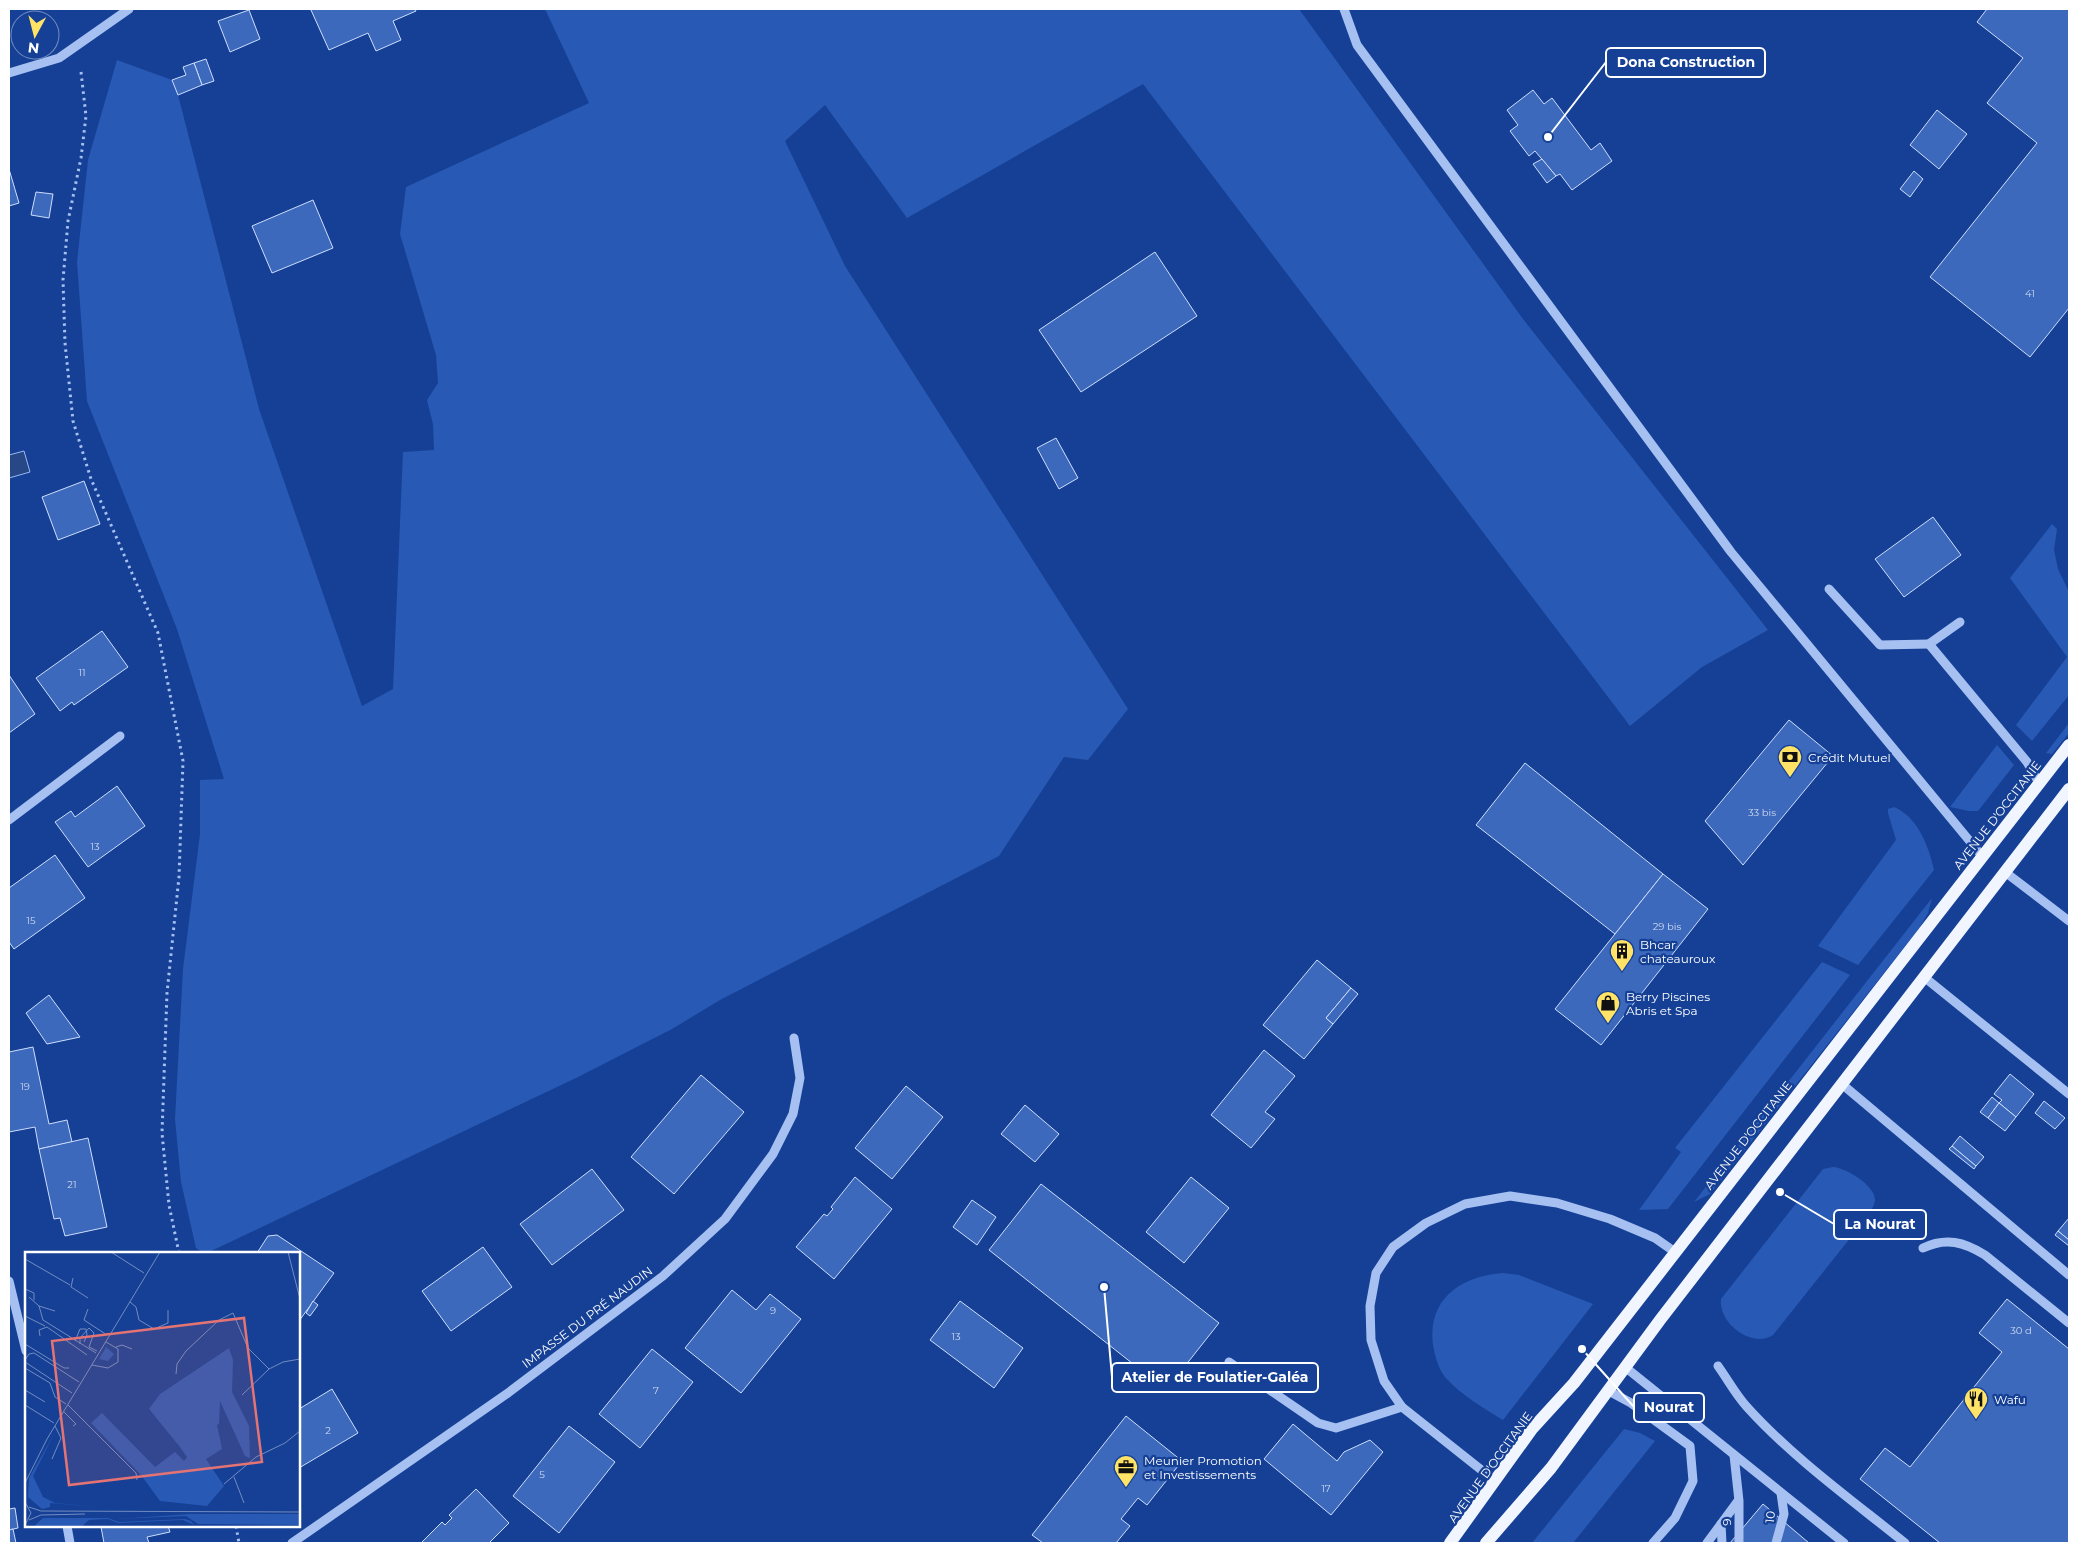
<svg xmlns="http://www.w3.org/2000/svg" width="2078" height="1552" viewBox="0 0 2078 1552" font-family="Montserrat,sans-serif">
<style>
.green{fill:#2859b4}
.water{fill:#274787;stroke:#98b9f4}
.building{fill:#3d69bd;stroke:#cddefc}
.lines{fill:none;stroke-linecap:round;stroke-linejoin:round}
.path{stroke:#a6c0f2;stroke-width:3;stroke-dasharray:2.5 4;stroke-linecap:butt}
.minor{stroke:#a6c0f2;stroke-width:9}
.major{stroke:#f1f5ff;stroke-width:12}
.labels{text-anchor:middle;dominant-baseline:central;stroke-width:4.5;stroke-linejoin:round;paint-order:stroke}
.number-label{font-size:10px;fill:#cedaee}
.poi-label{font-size:12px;fill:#fff;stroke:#154096;text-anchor:start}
.street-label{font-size:12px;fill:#fff;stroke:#154096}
.inset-road{fill:none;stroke:#738cc0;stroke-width:1}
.view{fill:#e47373;fill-opacity:0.15;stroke:#e47373;stroke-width:2.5}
.inset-edge{fill:none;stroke:#fff;stroke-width:2.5}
.leader{fill:none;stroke:#fff;stroke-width:2}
.callout-dot{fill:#fff;stroke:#154096;stroke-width:2}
.callout{fill:#154096;stroke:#fff;stroke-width:2}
.callout-label{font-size:14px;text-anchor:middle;font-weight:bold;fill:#fff}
</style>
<rect width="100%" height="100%" fill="#154096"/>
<g class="green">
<path d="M545 9H1299L1523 319 1768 630 1702 667 1630 726 1143 84 907 218 825 105 785 141 845 266 1128 709 1088 760 1064 757 999 856 720 1000 672 1029 576 1078 207 1253H203L196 1248 181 1182 175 1119 183 969 200 834V780L224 779 177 629 87 401 77 262 88 160 117 60 172 80 178 95 259 409 362 706 393 689 403 452 434 450 433 424 427 400 438 383 436 355 400 234 406 187 589 103Z"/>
<path d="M2052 524 2057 529 2054 550 2058 569 2069 592V695L2032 741 2016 725 2067 657 2010 578Z"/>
<path d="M2069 723V733L2052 754 2046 753Z"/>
<path d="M1997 745 2014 765 1978 811H1969L1950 807Z"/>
<path d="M1894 807C1918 817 1929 847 1934 870L1858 965 1818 946 1896 840 1888 813V809Z"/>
<path d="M1932 898 1928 913 1920 927 1710 1194 1694 1202Z"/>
<path d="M1822 962 1850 975 1668 1209 1639 1210 1681 1152 1675 1148Z"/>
<path d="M1833 1167C1846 1168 1875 1185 1875 1200 1875 1203 1872 1208 1871 1212L1773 1335C1752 1349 1718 1323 1721 1299L1823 1169Z"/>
<path d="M1503 1273 1519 1275 1593 1304 1503 1420C1483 1408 1461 1395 1445 1377 1438 1368 1435 1356 1433 1345 1427 1298 1462 1276 1503 1273Z"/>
<path d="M1624 1429 1640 1433 1655 1441 1573 1543H1532Z"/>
</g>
<path class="water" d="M24 451 30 472 9 478V455Z"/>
<g class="building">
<path d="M314 9H415L416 11 393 21 401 40 376 51 368 33 329 50 311 10Z"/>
<path d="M1987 9H2069V308L2030 357 1930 277 2037 143 1987 103 2023 58 1977 22Z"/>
<path d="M249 10 260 39 230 52 218 21Z"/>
<path d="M206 59 214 81 202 85 194 63Z"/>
<path d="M194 63 202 85 178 95 172 80 186 75 183 67Z"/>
<path d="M1533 90 1544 104 1552 98 1591 150 1600 143 1612 161 1572 190 1560 174 1556 176 1535 151 1529 156 1510 131 1518 125 1507 110Z"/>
<path d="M1937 110 1967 134 1939 169 1910 145Z"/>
<path d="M1542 159 1556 176 1547 183 1533 164Z"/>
<path d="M9 169 19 203 9 206Z"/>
<path d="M1914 171 1923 179 1910 197 1900 189Z"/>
<path d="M36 192 53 194 49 218 31 215Z"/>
<path d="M313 200 333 248 272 273 252 226Z"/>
<path d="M1155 252 1197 316 1081 392 1039 330Z"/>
<path d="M1056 438 1078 478 1059 489 1037 448Z"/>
<path d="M84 481 100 524 58 540 42 497Z"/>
<path d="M1933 517 1961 555 1904 597 1875 559Z"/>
<path d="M102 631 128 667 74 705 72 702 60 711 36 678Z"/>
<path d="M9 675 35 714 9 733Z"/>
<path d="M1789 720 1833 756 1743 865 1705 821Z"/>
<path d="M1525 763 1663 874 1615 934 1476 825Z"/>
<path d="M117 786 145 826 88 867 55 822 71 811 75 817Z"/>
<path d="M55 855 85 898 14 949 9 942V888Z"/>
<path d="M1663 874 1708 909 1601 1045 1555 1009Z"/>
<path d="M1317 960 1351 988 1326 1018 1333 1024 1304 1059 1263 1025Z"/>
<path d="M1351 988 1358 994 1333 1024 1326 1018Z"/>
<path d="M49 995 80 1037 47 1044 26 1013Z"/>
<path d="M33 1047 49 1124 67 1120 72 1142 39 1149 35 1127 9 1132V1052Z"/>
<path d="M1264 1050 1295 1076 1265 1112 1275 1119 1251 1148 1211 1115Z"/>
<path d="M2010 1074 2034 1094 2016 1117 1999 1103 2002 1100 1994 1094Z"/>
<path d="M701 1075 744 1112 674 1194 631 1157Z"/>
<path d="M906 1086 943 1117 892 1179 855 1148Z"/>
<path d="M1992 1097 1999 1103 1988 1118 1980 1112Z"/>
<path d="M2044 1101 2065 1118 2055 1129 2035 1113Z"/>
<path d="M1999 1103 2016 1117 2005 1131 1988 1118Z"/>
<path d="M1025 1105 1059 1134 1035 1162 1001 1134Z"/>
<path d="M1960 1136 1984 1157 1976 1166 1952 1146Z"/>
<path d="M88 1138 107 1227 65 1236 60 1218 54 1219 39 1149Z"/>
<path d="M1952 1146 1976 1166 1974 1169 1949 1149Z"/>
<path d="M592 1169 624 1210 552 1265 520 1224Z"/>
<path d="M855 1177 892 1209 834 1279 796 1247 824 1214 827 1216 833 1209 831 1207Z"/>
<path d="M1191 1177 1229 1208 1184 1263 1146 1232Z"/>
<path d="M1041 1184 1219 1323 1166 1390 989 1250Z"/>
<path d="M972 1200 996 1217 977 1245 953 1227Z"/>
<path d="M2069 1218V1240L2058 1231Z"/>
<path d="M2058 1231 2069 1240V1246L2055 1235Z"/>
<path d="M277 1235 334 1273 299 1321V1253H257L268 1236Z"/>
<path d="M483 1247 512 1287 451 1331 422 1291Z"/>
<path d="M732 1290 756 1310 770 1294 801 1319 741 1393 685 1348Z"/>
<path d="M2007 1299 2069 1349V1543H1940L1860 1479 1885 1448 1910 1467 2002 1352 1979 1333Z"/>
<path d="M313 1301 318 1305 310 1316 306 1313Z"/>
<path d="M960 1301 1023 1348 994 1388 930 1340Z"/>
<path d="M652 1349 693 1382 640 1448 599 1414Z"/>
<path d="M332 1389 358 1433 299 1468V1409Z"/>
<path d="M1126 1416 1182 1461 1147 1505 1138 1498 1121 1519 1130 1526 1116 1543H1043L1032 1535Z"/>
<path d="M1293 1424 1337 1461 1344 1452 1370 1440 1383 1452 1331 1515 1264 1459Z"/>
<path d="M569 1426 615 1462 559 1533 513 1496Z"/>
<path d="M476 1489 509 1523 489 1543H421L442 1522 445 1525 452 1518 449 1515Z"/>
<path d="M1763 1504 1809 1543H1730Z"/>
<path d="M15 1508 18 1528 9 1530V1509Z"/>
<path d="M108 1526H168L170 1532 147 1537 149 1543H104L101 1527Z"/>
<path d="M13 1529 16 1543H9V1530Z"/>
</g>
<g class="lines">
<g class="path">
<path d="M81 72 86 116 81 158 68 221 63 280 65 343 73 421 91 479 158 633 183 761 179 877 167 993 162 1133 169 1205 179 1253"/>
<path d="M236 1526 239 1543"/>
</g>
<g class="minor">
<path d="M1344 9 1357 45 1731 552 1982 856"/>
<path d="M9 73 59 58 129 9"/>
<path d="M1829 589 1880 645 1929 644"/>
<path d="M1960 622 1929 644 2027 762 2039 783"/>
<path d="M9 820 120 736"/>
<path d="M2005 872 2069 921"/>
<path d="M1924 977 2069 1094"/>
<path d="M1843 1085 2069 1275"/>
<path d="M1923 1248C1946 1237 1964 1242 1985 1255L2069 1323"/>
<path d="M9 1281 26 1351"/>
<path d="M1229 1362 1318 1423 1336 1428 1402 1407"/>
<path d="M1718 1366C1728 1380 1736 1395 1747 1407 1792 1457 1853 1501 1905 1543"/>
<path d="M1625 1367 1844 1543"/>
<path d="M1607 1390 1631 1403 1690 1446 1693 1481 1675 1518 1653 1543"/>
<path d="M1734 1455 1739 1501V1543"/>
<path d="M1494 1480 1402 1407 1384 1381 1371 1340 1370 1306 1376 1273 1393 1247 1426 1223 1465 1204 1510 1196 1557 1203 1610 1219 1655 1238 1675 1252"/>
<path d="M1721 1524 1722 1543"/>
<path d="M67 1526 70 1543"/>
<path d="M292 1543 508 1393 663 1276 725 1219 773 1154 793 1114 800 1078 794 1038"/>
<path d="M1707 1543 1738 1501"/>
<path d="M1776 1543 1784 1514 1781 1493"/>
</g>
<g class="major">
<path d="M1450 1543 1532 1429 1574 1383 2069 745"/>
<path d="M1486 1543 1551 1468 1660 1320 2069 789"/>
</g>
</g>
<defs>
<g id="bank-pin" transform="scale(1.25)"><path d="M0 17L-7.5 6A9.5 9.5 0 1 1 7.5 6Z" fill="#ffe367" stroke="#154096"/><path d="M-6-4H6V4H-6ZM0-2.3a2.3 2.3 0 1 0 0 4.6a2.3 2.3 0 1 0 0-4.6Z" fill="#111"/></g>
<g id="building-pin" transform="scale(1.25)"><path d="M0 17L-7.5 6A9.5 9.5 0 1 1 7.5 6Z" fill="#ffe367" stroke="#154096"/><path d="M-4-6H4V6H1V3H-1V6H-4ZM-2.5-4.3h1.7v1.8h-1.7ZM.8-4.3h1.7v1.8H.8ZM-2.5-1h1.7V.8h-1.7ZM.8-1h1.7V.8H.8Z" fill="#111"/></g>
<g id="shop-pin" transform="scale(1.25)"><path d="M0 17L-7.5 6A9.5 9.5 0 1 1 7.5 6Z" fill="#ffe367" stroke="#154096"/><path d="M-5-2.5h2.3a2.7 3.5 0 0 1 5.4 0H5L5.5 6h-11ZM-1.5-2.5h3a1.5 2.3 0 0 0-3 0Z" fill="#111"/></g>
<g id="restaurant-pin" transform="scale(1.25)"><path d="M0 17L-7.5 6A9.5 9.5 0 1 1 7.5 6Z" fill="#ffe367" stroke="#154096"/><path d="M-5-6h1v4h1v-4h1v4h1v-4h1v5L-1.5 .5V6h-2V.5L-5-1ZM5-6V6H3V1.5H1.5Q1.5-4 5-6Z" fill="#111"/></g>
<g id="office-pin" transform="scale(1.25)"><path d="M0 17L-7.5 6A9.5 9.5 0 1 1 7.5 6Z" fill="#ffe367" stroke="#154096"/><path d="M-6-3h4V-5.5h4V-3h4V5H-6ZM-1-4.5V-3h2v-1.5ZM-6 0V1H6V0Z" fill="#111"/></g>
</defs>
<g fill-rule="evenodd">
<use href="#bank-pin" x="1790" y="757"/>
<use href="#building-pin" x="1622" y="951"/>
<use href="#shop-pin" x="1608" y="1003"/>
<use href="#restaurant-pin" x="1976" y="1399"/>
<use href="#office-pin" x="1126" y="1467"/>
</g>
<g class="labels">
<g class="number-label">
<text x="2030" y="293">41</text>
<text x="82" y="672">11</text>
<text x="1762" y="812">33 bis</text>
<text x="95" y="846">13</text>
<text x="31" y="920">15</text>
<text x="1667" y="926">29 bis</text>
<text x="25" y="1086">19</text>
<text x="72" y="1184">21</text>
<text x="773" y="1310">9</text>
<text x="2021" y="1330">30 d</text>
<text x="956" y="1336">13</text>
<text x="656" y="1390">7</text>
<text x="328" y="1430">2</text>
<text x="542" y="1474">5</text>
<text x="1326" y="1488">17</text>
</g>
<g class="poi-label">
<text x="1808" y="757">Crédit Mutuel</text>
<text x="1640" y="944">Bhcar<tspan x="1640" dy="14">chateauroux</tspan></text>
<text x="1626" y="996">Berry Piscines<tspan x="1626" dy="14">Abris et Spa</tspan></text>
<text x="1994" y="1399">Wafu</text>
<text x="1144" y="1460">Meunier Promotion<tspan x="1144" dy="14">et Investissements</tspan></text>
</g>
<g class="street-label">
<text transform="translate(1997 815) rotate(-52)">AVENUE D'OCCITANIE</text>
<text transform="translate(1748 1135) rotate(-52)">AVENUE D'OCCITANIE</text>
<text transform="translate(587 1317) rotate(-37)">IMPASSE DU PRÉ NAUDIN</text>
<text transform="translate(1490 1467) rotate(-54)">AVENUE D'OCCITANIE</text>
<text transform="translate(1770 1517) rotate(-84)">10</text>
<text transform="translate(1726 1522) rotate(-90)">9</text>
</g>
</g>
<g transform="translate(25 1252)">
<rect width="275" height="275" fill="#154096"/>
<path d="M81 95 89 102 83 109 74 107ZM204 96 208 108 207 140 224 174 225 206 220 204 195 149 194 172 192 173 197 197 181 207 199 234 182 254 135 249 116 223 66 171 77 161 130 215 150 200 159 209 162 205 155 195 124 157 135 142ZM29 182 8 224 18 245 30 251 83 256 25 251V255L17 257 3 245 4 226ZM165 262H275V273L173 272 161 264 92 267ZM18 266H83L94 270 160 267 166 269 169 273 158 268 93 271 83 267 64 268 56 275H8Z" fill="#2859b4"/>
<path class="inset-road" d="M86 0 119 21M263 0 275 47M0 7 45 33M48 26 46 35 63 46M0 37 9 41V48M4 45 14 54 18 68 71 101M105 50 111 55 114 68 129 77 143 71V58M14 54 30 59M63 57 59 68 82 83M0 64 20 74M15 84 14 78 22 75 62 103M50 89 55 77H61L62 83 59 90M0 92 39 116H44M55 92V86L64 76 69 81 64 95 72 99M91 95 97 93 107 97M0 108 4 102 9 101 54 130M275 109V156M0 110 47 141M67 113 83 116 93 110V97L81 90M0 116 25 131 30 145 41 152M151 122 152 112 161 99 194 68 208 61 223 96 244 117M0 138 20 150M217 143 244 117 258 110 275 107M0 153 29 171M43 153 111 221 112 228M39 160 51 172 48 174M27 207 36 186 30 174M209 225 219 251M0 231 22 187 135 0M199 232 231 205 260 191 275 179M0 250 6 261 0 273M4 255 16 259 275 260M4 268 16 263 60 262M232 275H275"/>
<path class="view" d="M219 66 237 210 44 233 27 89Z"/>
<rect width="275" height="275" class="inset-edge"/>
</g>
<path class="leader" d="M1548 137L1606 62M1780 1192L1834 1224M1104 1287L1112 1377M1582 1349L1634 1407"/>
<g class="callout-dot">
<circle cx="1548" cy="137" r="5"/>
<circle cx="1780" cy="1192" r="5"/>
<circle cx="1104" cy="1287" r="5"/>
<circle cx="1582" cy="1349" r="5"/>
</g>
<g class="callout">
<rect x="1606" y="48" width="159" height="29" rx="5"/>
<rect x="1834" y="1210" width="92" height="29" rx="5"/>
<rect x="1112" y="1363" width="206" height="29" rx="5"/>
<rect x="1634" y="1393" width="70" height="29" rx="5"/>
</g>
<g class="callout-label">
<text x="1686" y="67">Dona Construction</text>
<text x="1880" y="1229">La Nourat</text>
<text x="1215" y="1382">Atelier de Foulatier-Galéa</text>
<text x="1669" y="1412">Nourat</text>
</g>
<rect width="2078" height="1552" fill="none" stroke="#ffffff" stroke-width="20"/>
<g transform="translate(35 35) rotate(187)"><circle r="24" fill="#154096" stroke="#738cc0"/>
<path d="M0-4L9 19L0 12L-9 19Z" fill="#ffe367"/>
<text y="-8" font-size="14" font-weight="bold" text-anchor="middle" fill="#ffffff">N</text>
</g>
</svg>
